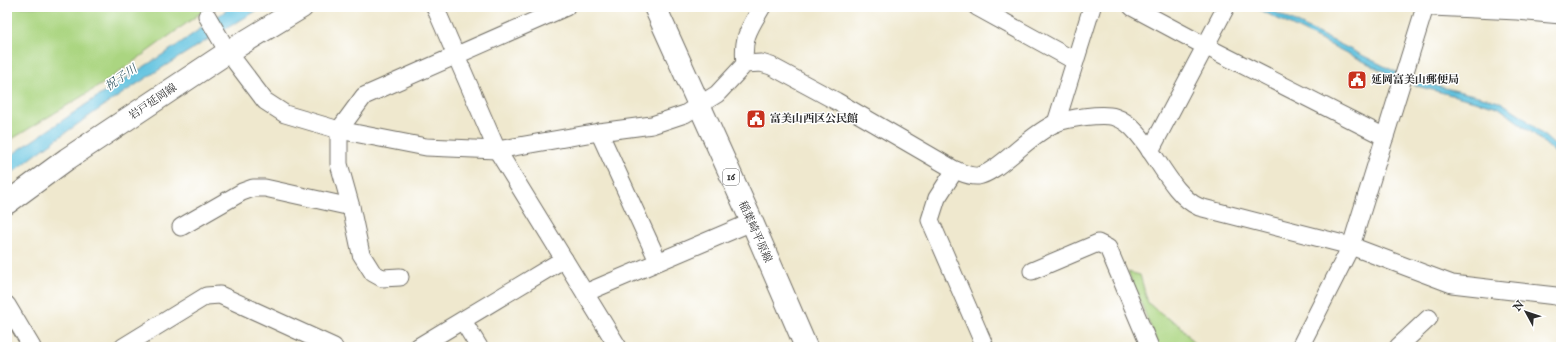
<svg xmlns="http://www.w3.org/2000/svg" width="1568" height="354" viewBox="0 0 1568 354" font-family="'IM FELL English','Noto Serif JP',serif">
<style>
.green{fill:#abd581;stroke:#6b8056}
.water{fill:#60c2df;stroke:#467685}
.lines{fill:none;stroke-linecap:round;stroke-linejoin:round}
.street-casing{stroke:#706d64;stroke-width:19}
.secondary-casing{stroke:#706d64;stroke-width:24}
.primary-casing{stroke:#706d64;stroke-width:24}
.street{stroke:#fff;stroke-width:17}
.secondary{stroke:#fff;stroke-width:22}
.primary{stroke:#fff;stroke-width:22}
.labels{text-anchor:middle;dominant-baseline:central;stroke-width:3;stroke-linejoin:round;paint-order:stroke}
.shield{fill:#fff;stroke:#6b6b6b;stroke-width:1}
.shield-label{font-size:10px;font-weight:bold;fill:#2b2b2b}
.poi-label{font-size:11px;font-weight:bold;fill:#2b2b2b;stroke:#fff;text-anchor:start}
.street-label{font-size:11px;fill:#2b2b2b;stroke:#fff}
.water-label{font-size:12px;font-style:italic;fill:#3e606a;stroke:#fff}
</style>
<rect width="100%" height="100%" fill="#fff"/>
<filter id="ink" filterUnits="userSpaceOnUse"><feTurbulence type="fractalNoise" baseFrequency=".025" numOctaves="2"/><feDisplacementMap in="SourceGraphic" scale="8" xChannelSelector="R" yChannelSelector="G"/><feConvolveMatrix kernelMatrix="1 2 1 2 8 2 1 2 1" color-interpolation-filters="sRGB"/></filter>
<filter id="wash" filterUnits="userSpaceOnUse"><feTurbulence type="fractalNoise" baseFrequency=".012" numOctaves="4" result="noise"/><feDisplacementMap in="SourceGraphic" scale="16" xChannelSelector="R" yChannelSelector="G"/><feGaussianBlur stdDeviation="0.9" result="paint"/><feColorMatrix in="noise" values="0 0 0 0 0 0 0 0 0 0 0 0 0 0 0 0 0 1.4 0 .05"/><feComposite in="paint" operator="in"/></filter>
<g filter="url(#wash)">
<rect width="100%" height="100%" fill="#efe8ce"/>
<g class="green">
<path d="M7 7H209L104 83 7 142Z"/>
<path d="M1128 272 1140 275 1148 303 1162 315 1180 325 1197 347H1159Z"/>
</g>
<g class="water">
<path d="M231 7H263C175 58 87 113 7 177V158L94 99 176 46Z"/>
<path d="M1254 7H1265L1396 72 1428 84 1499 101 1521 115 1561 151V158L1534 134 1498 107 1413 85 1395 77Z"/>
</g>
</g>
<g filter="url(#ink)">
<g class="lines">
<g class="street-casing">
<g id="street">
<path d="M435 7 497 150 618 347"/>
<path d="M977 7 1075 61"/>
<path d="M1132 7 1205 46 1385 137"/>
<path d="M1432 7 1517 11 1561 15"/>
<path d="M207 16 228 52 265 101 285 114 339 130 426 147 497 150 599 132 652 125 685 114 717 94 745 64 761 63 771 66 836 101 955 170C963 173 970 177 978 176 990 174 1005 160 1014 153 1026 143 1040 130 1056 123 1069 118 1102 113 1115 117 1148 127 1165 192 1199 207L1351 246 1452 284 1556 296 1561 298"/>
<path d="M745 64C742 37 749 29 762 7"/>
<path d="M1056 123 1092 7"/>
<path d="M599 132 658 261"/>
<path d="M1150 151 1226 7"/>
<path d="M955 170 937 198 930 220 985 347"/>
<path d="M181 227 242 192 253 188H265L351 207"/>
<path d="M1032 271 1098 243 1108 248 1150 347"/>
<path d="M400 277 382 278 373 273 361 254 351 207 339 164V130L364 96 566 7"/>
<path d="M585 293 752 222"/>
<path d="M7 305 32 347"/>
<path d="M463 321 479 347"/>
<path d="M123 347 206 296 220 295 334 347"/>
<path d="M418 347 564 259"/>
<path d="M1300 347 1351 246 1425 7"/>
<path d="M1398 347 1429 318"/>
</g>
</g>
<g class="secondary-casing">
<path id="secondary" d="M7 203 67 159 228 52 302 7"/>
</g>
<g class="primary-casing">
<path id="primary" d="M655 7 752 222 806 347"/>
</g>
<use href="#street" class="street"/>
<use href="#secondary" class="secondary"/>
<use href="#primary" class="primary"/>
</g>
</g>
<defs>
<g id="civic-square" transform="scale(1)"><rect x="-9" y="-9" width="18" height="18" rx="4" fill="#c8321e" stroke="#fff"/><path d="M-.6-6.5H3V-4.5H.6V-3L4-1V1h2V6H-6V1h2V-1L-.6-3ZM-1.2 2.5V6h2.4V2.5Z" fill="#fff"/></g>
</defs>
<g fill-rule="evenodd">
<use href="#civic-square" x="1357" y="80"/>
<use href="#civic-square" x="756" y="119"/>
</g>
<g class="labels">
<rect class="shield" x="723" y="169" width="16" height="16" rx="3"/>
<g class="shield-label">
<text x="731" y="177">16</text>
</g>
<g class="poi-label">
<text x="1371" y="80">延岡富美山郵便局</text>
<text x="770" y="119">富美山西区公民館</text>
</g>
<g class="street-label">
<text transform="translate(153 102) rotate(-34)">岩戸延岡線</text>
<text transform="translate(755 232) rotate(66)">稲葉崎平原線</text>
</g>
<g class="water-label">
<text transform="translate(121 78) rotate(-35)">祝子川</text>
</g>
</g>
<rect width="1568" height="354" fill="none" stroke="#fff" stroke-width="24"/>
<g transform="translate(1526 312) rotate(310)" stroke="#ffffff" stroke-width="3" paint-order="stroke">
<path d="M0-3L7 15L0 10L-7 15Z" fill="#2b2b2b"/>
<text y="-6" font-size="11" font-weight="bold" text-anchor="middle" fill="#2b2b2b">N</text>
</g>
</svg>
